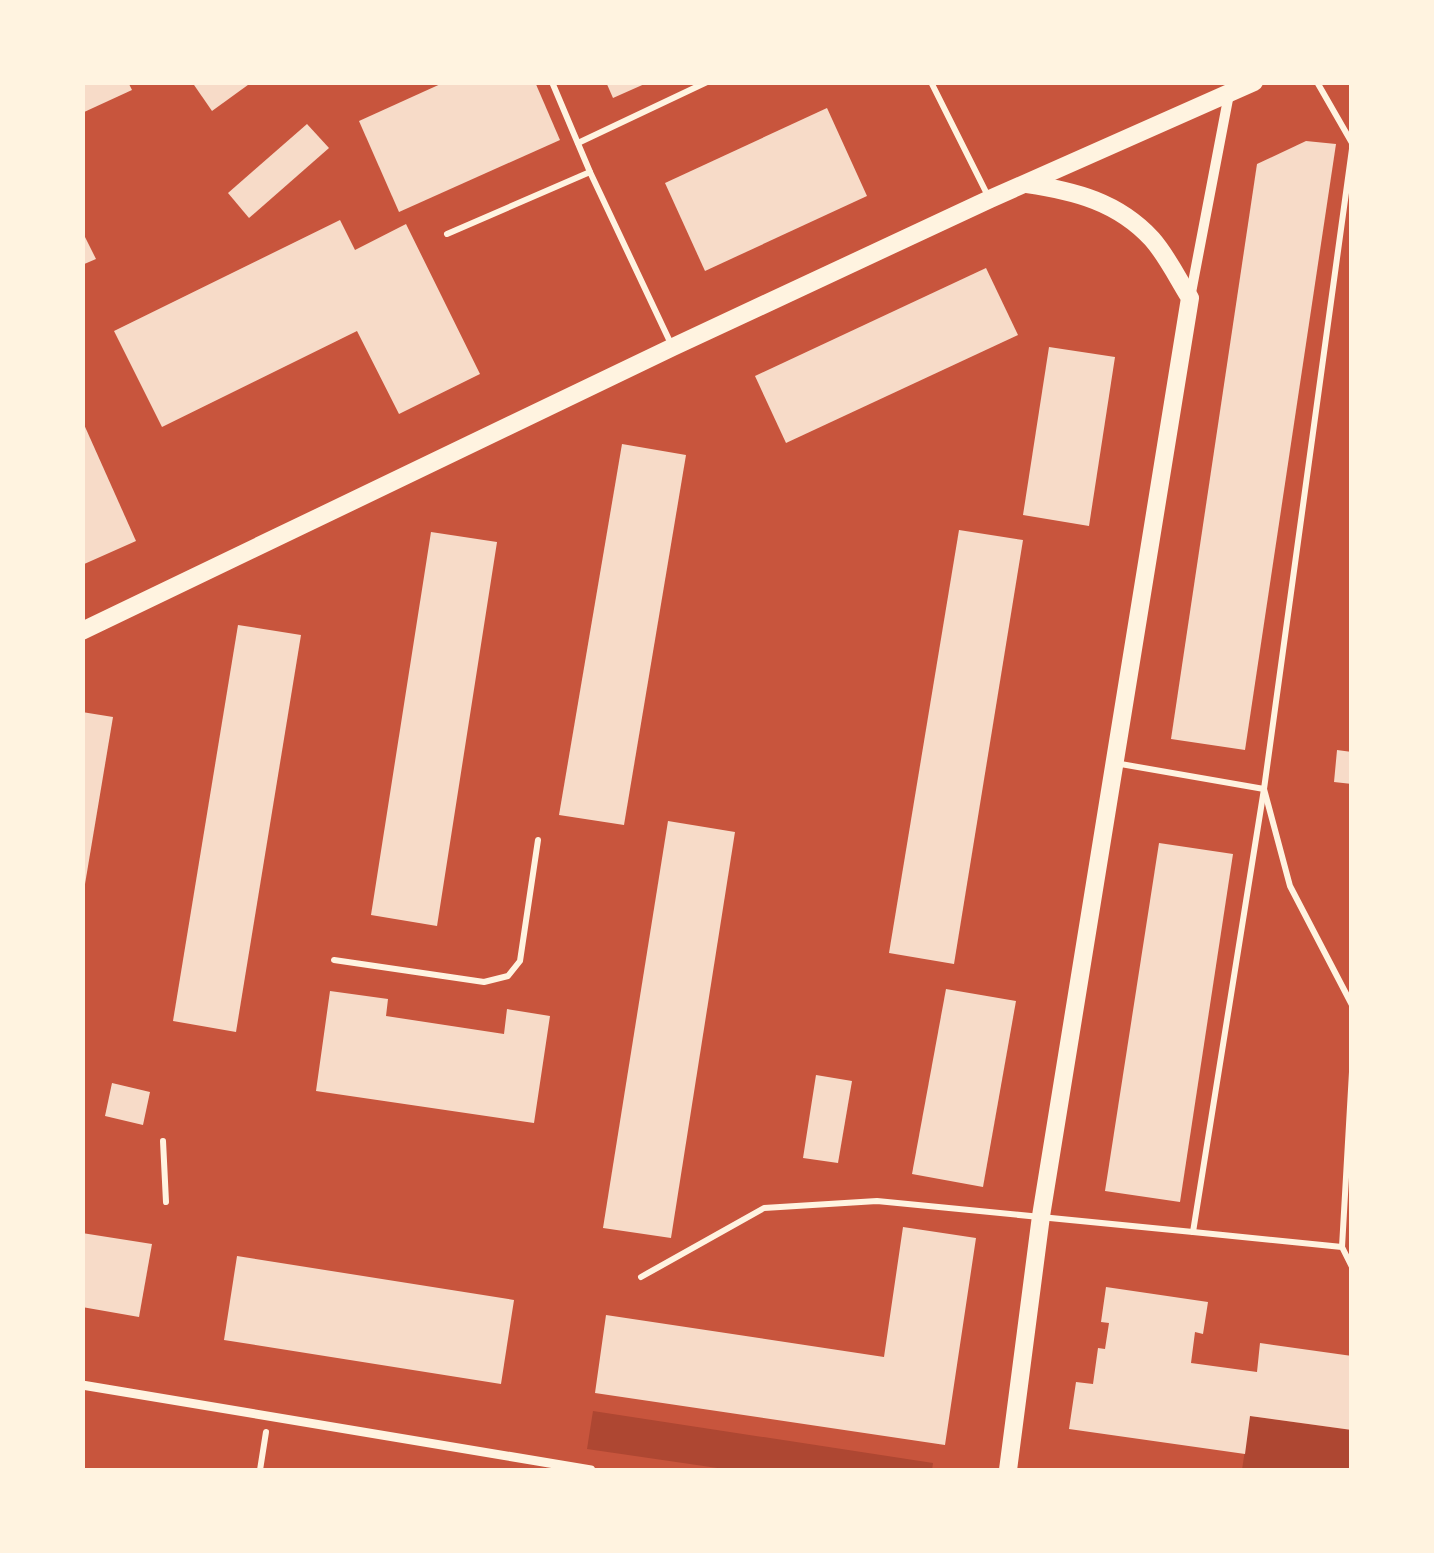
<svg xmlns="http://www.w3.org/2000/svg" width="1434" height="1553" viewBox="0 0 1434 1553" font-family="'Fira Sans',sans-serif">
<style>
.green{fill:#ae4732}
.building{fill:#f7dbc8}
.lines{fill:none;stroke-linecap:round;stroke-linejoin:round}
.path{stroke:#fff3e0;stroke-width:6}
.service{stroke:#fff3e0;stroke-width:6}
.pedestrian{stroke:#fff3e0;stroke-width:9}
.minor{stroke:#fff3e0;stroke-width:10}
.tertiary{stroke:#fff3e0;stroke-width:18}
</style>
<rect width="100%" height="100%" fill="#c8553d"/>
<g class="green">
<path d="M593 1411 933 1463 932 1470H731L587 1449Z"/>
<path d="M1250 1416 1351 1430V1470H1242Z"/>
</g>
<g class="building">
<path d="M82 82H128L132 90 82 113Z"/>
<path d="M192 82H252L212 111Z"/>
<path d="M445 82H535L560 140 399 212 359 121Z"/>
<path d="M606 82H649L613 98Z"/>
<path d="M827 108 867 196 705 271 665 183Z"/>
<path d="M307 124 329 148 249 218 228 193Z"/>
<path d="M1306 141 1336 144 1245 750 1171 739 1257 164Z"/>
<path d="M340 220 355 250 406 224 480 374 399 414 357 331 162 427 114 331Z"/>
<path d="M82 231 96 259 82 265Z"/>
<path d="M986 268 1018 335 786 443 755 376Z"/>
<path d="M1049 347 1115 357 1089 526 1023 515Z"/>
<path d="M82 420 136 541 82 565Z"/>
<path d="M622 444 686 455 624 825 559 815Z"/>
<path d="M959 530 1023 540 954 964 889 953Z"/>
<path d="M431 532 497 542 437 926 371 915Z"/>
<path d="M238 625 301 635 236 1032 173 1021Z"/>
<path d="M82 712 113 717 85 884H82Z"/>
<path d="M1337 750 1352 752V784L1334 782Z"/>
<path d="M668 821 735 832 671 1238 603 1228Z"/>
<path d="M1159 843 1233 854 1180 1202 1105 1191Z"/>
<path d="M946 989 1016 1001 983 1187 912 1174Z"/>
<path d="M330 991 388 999 386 1016 504 1034 507 1009 550 1016 534 1123 316 1091Z"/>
<path d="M816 1075 852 1081 838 1163 803 1158Z"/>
<path d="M112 1083 150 1092 143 1125 105 1116Z"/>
<path d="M903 1227 976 1238 945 1445 595 1393 606 1315 884 1357Z"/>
<path d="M82 1233 152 1244 139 1317 82 1307Z"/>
<path d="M237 1256 514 1300 501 1384 224 1340Z"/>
<path d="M1106 1287 1208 1302 1203 1334 1195 1332 1191 1363 1257 1372 1260 1343 1352 1356V1430L1250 1416 1245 1454 1069 1429 1076 1382 1093 1384 1098 1348 1105 1349 1109 1323 1101 1322Z"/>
</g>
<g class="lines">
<path class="path" d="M260 1470 266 1432"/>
<g class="service">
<path d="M552 82 590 172"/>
<path d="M931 82 989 198"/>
<path d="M1317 82 1352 143"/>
<path d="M578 143 707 82"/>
<path d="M447 234 590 172 672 346"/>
<path d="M1115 763 1264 789 1290 886 1352 1005"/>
<path d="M334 960 484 982 508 976 520 961 538 840"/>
<path d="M163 1141 166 1202"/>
<path d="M1193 1232 1342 1247 1352 1267"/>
<path d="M1342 1247 1352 1072"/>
<path d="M641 1277 764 1208 877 1201 1193 1232 1264 789 1352 149"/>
</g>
<path class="pedestrian" d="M82 1385 591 1470"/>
<path class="minor" d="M1190 298 1229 94"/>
<g class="tertiary">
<path d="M82 631 673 347 990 199 1254 82"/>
<path d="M1008 1470 1041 1216 1190 298C1178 279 1167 256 1152 239 1118 202 1075 191 1027 184"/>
</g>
</g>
<rect width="1434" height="1553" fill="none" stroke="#fff3e0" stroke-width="170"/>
</svg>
